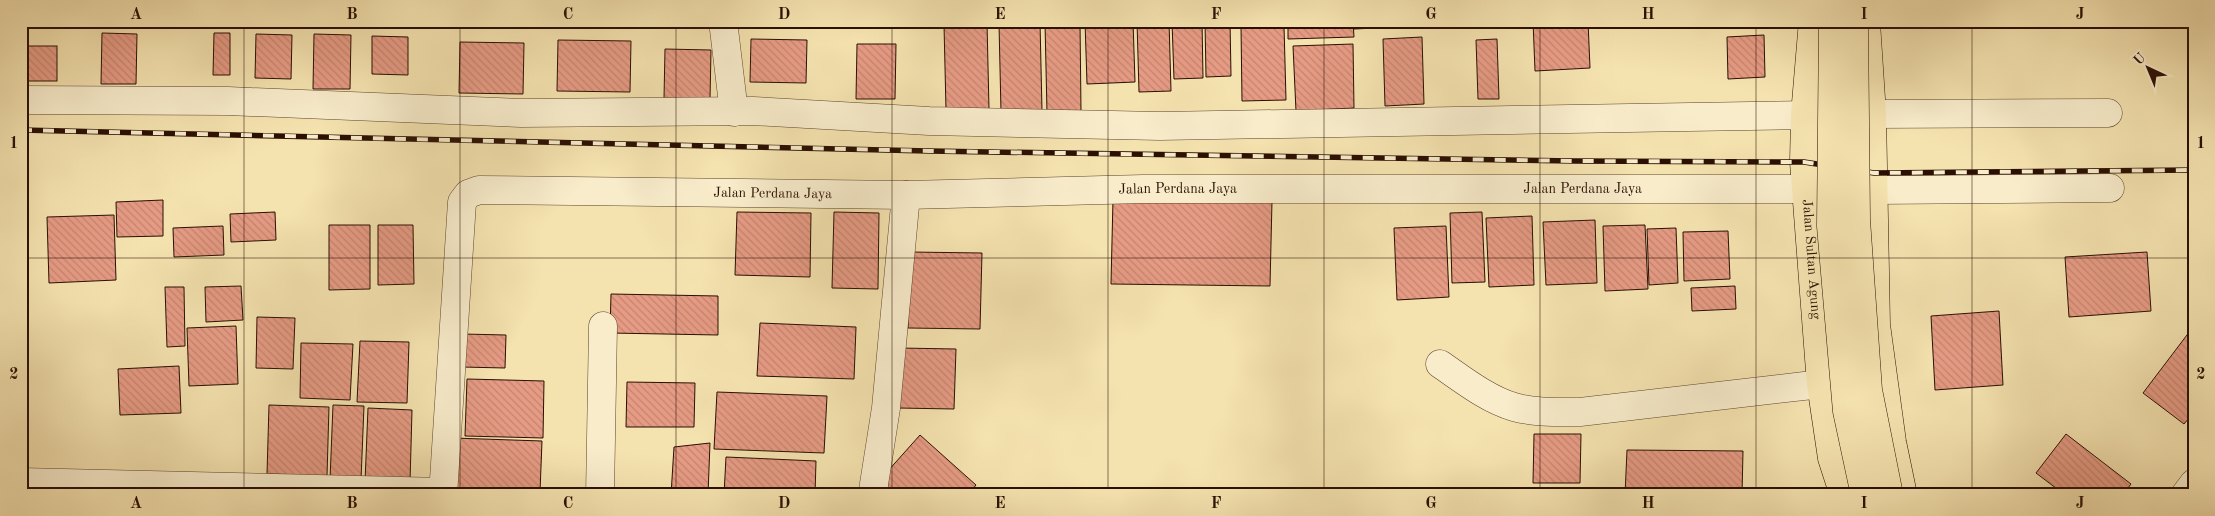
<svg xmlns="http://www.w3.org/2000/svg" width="2215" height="516" viewBox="0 0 2215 516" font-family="'Old Standard TT',serif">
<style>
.building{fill:url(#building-back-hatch);stroke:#2a0f02}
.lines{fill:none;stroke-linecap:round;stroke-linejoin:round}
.street-casing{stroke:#5c442d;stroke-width:29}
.primary-casing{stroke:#2a0f02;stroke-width:29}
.street{stroke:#f8eccb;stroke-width:28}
.primary{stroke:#f4e2af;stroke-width:28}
.rail-casing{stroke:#2a0f02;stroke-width:5.5}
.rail{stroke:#f8eccb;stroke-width:4;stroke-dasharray:11;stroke-linecap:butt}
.primary-bridge-casing{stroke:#2a0f02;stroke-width:29;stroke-linecap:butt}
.primary-bridge{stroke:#f4e2af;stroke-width:28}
.grid{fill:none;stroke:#2a0f02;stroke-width:1;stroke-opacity:0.55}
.labels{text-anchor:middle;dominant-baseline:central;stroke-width:4;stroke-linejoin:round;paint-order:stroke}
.street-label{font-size:14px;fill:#2a0f02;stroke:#f8eccb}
.neatline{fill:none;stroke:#2a0f02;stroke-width:2}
.grid-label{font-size:16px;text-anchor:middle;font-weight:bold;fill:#2a0f02}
</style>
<defs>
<pattern id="building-back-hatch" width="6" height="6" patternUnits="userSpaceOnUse" patternTransform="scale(1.25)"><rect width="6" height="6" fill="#e69b84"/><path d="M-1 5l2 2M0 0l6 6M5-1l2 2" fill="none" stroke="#c58470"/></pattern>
</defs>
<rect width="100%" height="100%" fill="#f4e2af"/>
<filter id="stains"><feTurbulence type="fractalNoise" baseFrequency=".004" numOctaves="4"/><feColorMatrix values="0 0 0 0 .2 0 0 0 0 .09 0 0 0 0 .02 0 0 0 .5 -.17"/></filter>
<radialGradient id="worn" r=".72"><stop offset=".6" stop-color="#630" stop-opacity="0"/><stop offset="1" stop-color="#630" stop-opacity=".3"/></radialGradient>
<g class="building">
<path d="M21 21H75V27L21 26Z"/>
<path d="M1085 21H1133L1135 82 1087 84Z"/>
<path d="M1137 21H1169L1171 91 1139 92Z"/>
<path d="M1202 21 1203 78 1174 79 1172 22Z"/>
<path d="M1205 21H1230L1231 76 1206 77Z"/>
<path d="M1288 21H1353L1354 37 1288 39Z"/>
<path d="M1354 21H1398V27L1354 29Z"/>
<path d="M1533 21H1588L1590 68 1535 71Z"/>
<path d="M1040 22 1042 111 1001 112 999 24Z"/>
<path d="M1080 22 1081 112 1047 113 1045 23Z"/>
<path d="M987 23 989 109 946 110 944 25Z"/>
<path d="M1284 26 1286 100 1242 101 1241 27Z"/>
<path d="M102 33 137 34 136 84H101Z"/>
<path d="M214 33H230V75H213Z"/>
<path d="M256 34 292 35 291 79 255 78Z"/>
<path d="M314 34 351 35 350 89H313Z"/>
<path d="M1764 35 1765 77 1728 79 1727 37Z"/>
<path d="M372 36 408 37V75L372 74Z"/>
<path d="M1422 37 1424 104 1385 106 1383 39Z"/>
<path d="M751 39 807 40 806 83 750 82Z"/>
<path d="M1497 39 1499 99H1478L1476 40Z"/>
<path d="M558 40 631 41 630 92 557 91Z"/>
<path d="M460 42 524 43 523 94 459 93Z"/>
<path d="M857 44H896L895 99H856Z"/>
<path d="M1353 44 1354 108 1296 111 1293 46Z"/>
<rect x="21" y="46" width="36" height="35"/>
<path d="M665 49 711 50 710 99 664 98Z"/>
<path d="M1113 199 1272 201 1270 286 1111 284Z"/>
<path d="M163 200V236L117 237 116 202Z"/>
<path d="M275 212 276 240 231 242 230 214Z"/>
<path d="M737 212 811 213 810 277 735 275Z"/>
<path d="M834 212 879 213 878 289 832 288Z"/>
<path d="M1482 212 1485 282 1452 283 1450 213Z"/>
<path d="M114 215 116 280 49 283 47 217Z"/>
<path d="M1532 216 1534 285 1489 287 1486 218Z"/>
<path d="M1595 220 1597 283 1546 285 1543 222Z"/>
<path d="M329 225H370V289L329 290Z"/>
<path d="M378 225H413L414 284 378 285Z"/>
<path d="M1645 225 1648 289 1605 291 1603 226Z"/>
<path d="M223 226 224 255 174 257 173 228Z"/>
<path d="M1446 226 1449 297 1397 300 1394 228Z"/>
<path d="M1676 228 1678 283 1649 285 1647 229Z"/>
<path d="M1728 231 1730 279 1684 281 1683 232Z"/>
<path d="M910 252 982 253 980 329 908 328Z"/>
<path d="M2147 252 2151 311 2069 317 2065 257Z"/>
<path d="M241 286 243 320 206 322 205 287Z"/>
<path d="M1735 286 1736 309 1692 311 1691 288Z"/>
<path d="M165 287H184L185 346 167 347Z"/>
<path d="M611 294 718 296V335L610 333Z"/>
<path d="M1999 311 2003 385 1935 390 1931 316Z"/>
<path d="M257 317 295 318 293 369 256 368Z"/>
<path d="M760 323 856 327 854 379 757 376Z"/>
<path d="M236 326 238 384 189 386 187 328Z"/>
<path d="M2190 331 2194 334V412L2184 424 2143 393Z"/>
<path d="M463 334 506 335 505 368 462 367Z"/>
<path d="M360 341 409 342 407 403 357 402Z"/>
<path d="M301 343 353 344 350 400 300 398Z"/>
<path d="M899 348 956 349 954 409 898 408Z"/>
<path d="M179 366 181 413 120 415 118 369Z"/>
<path d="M467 379 544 381 543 438 465 436Z"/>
<path d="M627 382 695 383 694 427H626Z"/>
<path d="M717 392 827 396 824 453 714 449Z"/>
<path d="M269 405 329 407 327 476 267 474Z"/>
<path d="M333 405 364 406 361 480H330Z"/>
<path d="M368 408 412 410 410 483 365 482Z"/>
<path d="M1534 434H1581L1580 483H1533Z"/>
<path d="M2066 434 2131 484 2123 495H2065L2036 473Z"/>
<path d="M920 435 976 485 968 495H893L878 482Z"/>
<path d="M453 438 542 441 540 492 451 490Z"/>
<path d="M710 443 708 495H671L674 447Z"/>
<path d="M1627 450 1743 451 1742 495H1625Z"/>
<path d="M726 457 816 461 815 495H724Z"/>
</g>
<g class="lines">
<g class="street-casing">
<g id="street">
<path d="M723 21 734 112"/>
<path d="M21 100 228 101 521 113 753 111 929 121 1160 126 1872 114 2108 113"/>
<path d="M1440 364C1462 379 1487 399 1514 407 1535 413 1558 412 1580 412L1821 384"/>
<path d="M21 482 443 492"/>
<path id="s1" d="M443 495 462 202 468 194 479 190 906 195 1143 189H1807L1875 190 2110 188"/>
<path d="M600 495 603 326"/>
<path d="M874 495V484L886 408 906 195"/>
<path d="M2185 495 2194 483"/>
</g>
</g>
<g class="primary-casing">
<g id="primary">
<path id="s2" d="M1813 21 1805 115 1804 162 1821 384 1832 458 1844 495"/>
<path d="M1866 23 1872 114 1876 325 1892 442 1903 495"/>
</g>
</g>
<use href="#street" class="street"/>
<use href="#primary" class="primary"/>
<g class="rail-casing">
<path id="rail" d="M21 130 929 151 1575 161 1804 162 1874 173 2194 170"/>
</g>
<use href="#rail" class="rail"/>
<g class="primary-bridge-casing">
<g id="primary-bridge">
<path d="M1833 21 1831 226 1847 411 1865 495"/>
<path d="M1854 21 1856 220 1868 390 1889 495"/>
</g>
</g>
<use href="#primary-bridge" class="primary-bridge"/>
</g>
<path class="grid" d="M244 21V495M460 21V495M676 21V495M892 21V495M1108 21V495M1324 21V495M1540 21V495M1756 21V495M1972 21V495M21 258H2194"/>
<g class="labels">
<g class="street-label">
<text stroke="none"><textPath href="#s1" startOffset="1014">Jalan Perdana Jaya</textPath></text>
<text stroke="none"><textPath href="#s1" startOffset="1419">Jalan Perdana Jaya</textPath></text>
<text stroke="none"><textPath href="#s1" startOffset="609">Jalan Perdana Jaya</textPath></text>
<text stroke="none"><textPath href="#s2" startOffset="239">Jalan Sultan Agung</textPath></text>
</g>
</g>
<rect width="2215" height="516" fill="none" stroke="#f4e2af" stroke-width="55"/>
<g transform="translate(2148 68) rotate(316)" stroke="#f8eccb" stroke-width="4" paint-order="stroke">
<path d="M0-4L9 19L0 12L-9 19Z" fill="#2a0f02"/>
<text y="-8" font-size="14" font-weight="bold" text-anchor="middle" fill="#2a0f02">U</text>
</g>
<rect x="28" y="28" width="2160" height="460" class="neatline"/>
<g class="grid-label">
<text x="136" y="19">A</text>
<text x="352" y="19">B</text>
<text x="568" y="19">C</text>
<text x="784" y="19">D</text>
<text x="1000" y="19">E</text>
<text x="1216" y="19">F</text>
<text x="1431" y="19">G</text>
<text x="1648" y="19">H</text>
<text x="1864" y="19">I</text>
<text x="2080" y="19">J</text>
<text x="14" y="148">1</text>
<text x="2201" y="148">1</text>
<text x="14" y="379">2</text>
<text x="2201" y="379">2</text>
<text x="136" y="508">A</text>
<text x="352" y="508">B</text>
<text x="568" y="508">C</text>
<text x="784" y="508">D</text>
<text x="1000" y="508">E</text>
<text x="1216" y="508">F</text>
<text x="1431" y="508">G</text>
<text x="1648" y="508">H</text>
<text x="1864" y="508">I</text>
<text x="2080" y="508">J</text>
</g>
<rect width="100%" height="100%" filter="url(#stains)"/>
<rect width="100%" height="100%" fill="url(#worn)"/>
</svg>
